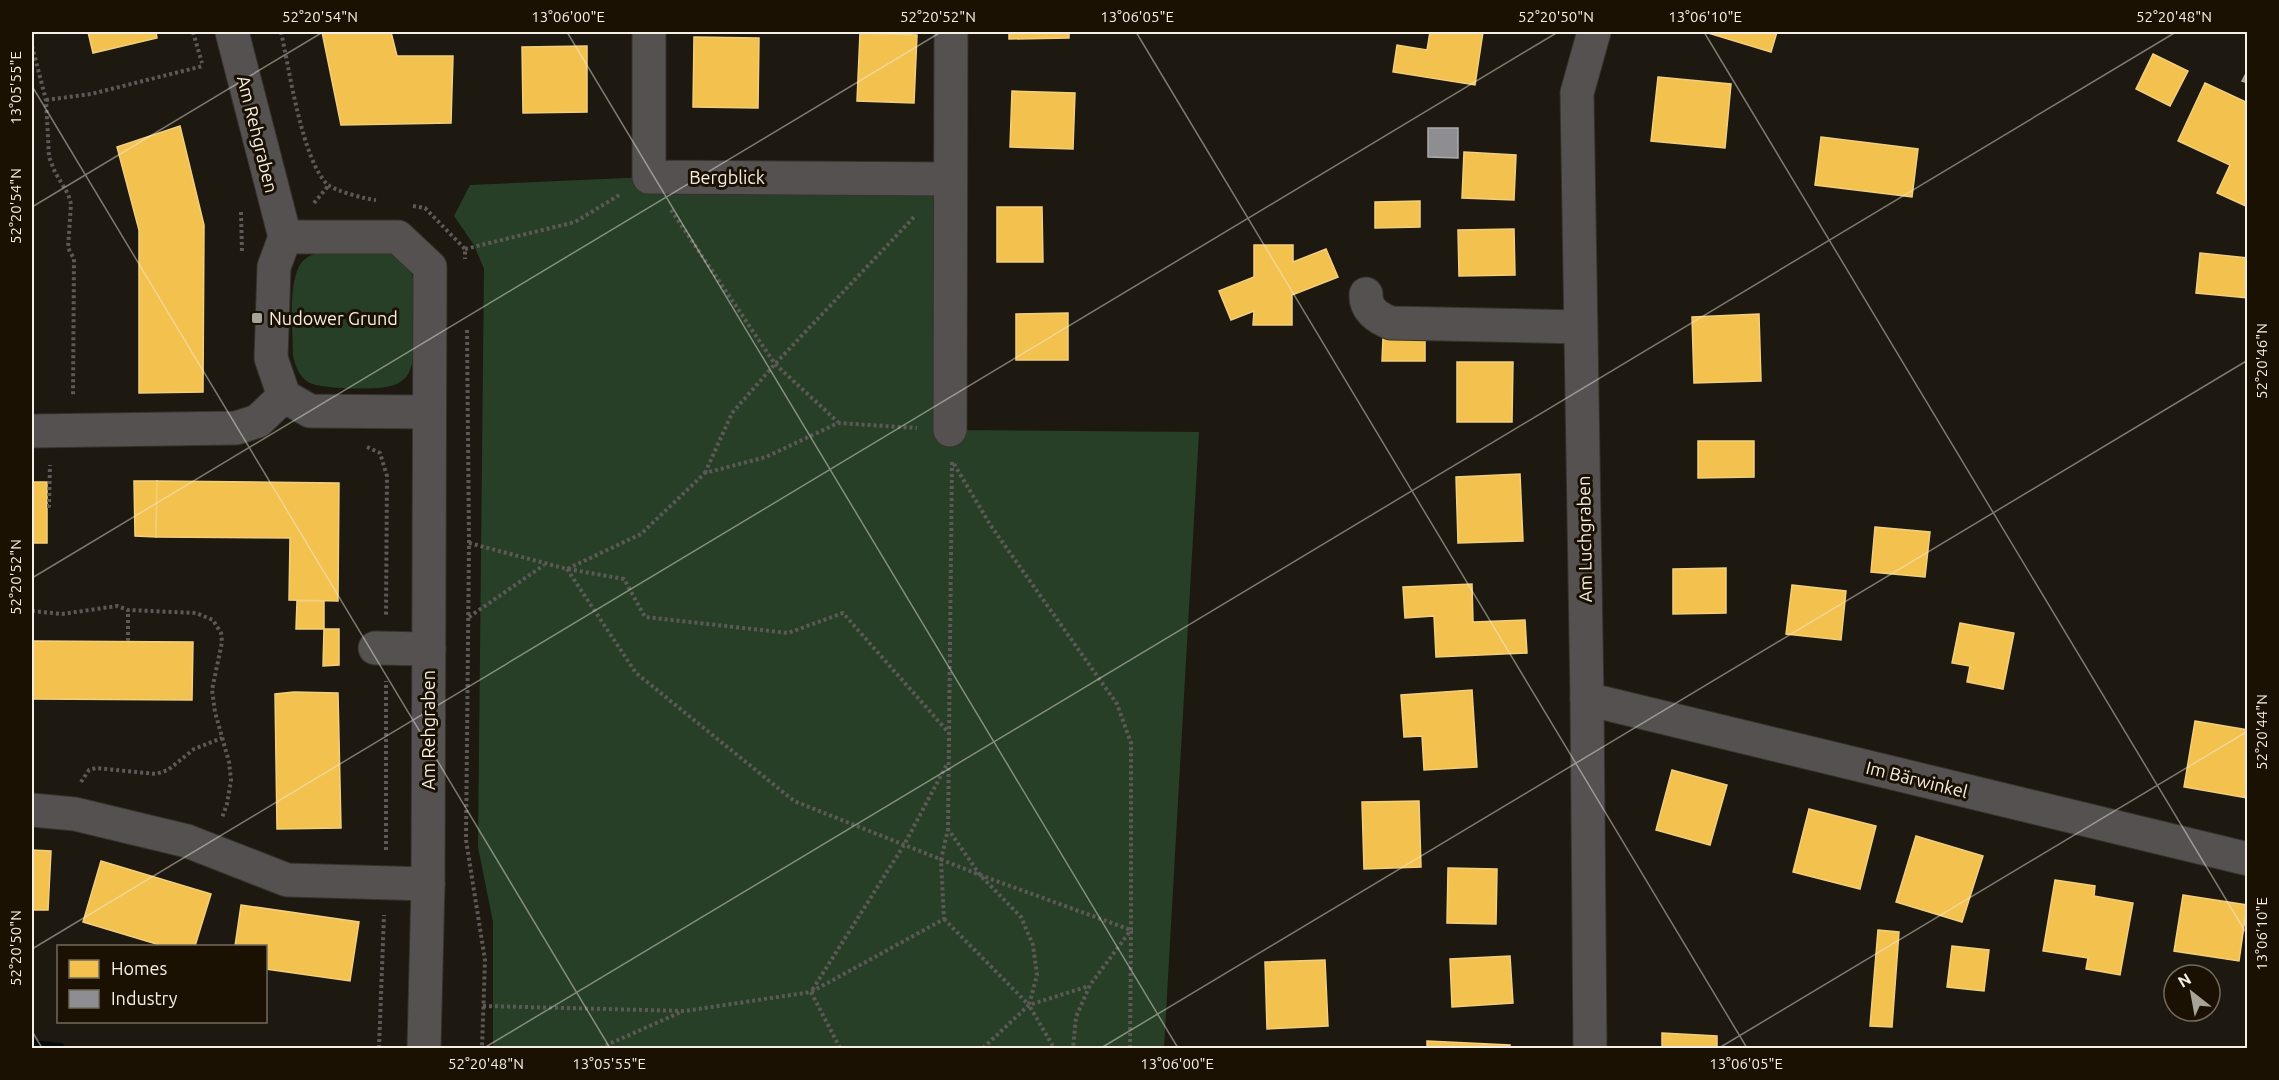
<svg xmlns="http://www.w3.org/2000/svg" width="2279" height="1080" viewBox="0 0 2279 1080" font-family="Ubuntu,sans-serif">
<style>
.grass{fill:#273f27}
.homes{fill:#f2c14e;stroke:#f3cf7b;stroke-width:1.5}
.industry{fill:#8d8d92;stroke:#acaaab;stroke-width:1.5}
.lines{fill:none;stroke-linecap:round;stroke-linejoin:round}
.stream{stroke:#040c0b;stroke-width:10}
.minor-casing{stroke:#36322a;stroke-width:35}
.path{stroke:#5c5956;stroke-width:4;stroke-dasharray:3 3;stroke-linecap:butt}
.minor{stroke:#555151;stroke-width:33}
.ticks{fill:none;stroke:#f5efe5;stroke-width:1.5;stroke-opacity:0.45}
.poi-dot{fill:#a9a49a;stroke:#1a1103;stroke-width:2}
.labels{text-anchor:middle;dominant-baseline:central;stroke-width:6;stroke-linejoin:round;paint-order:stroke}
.street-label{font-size:18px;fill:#f5efe5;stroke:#1a1103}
.poi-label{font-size:18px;fill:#f5efe5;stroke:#1a1103;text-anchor:start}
.neatline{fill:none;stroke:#f5efe5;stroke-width:2}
.ticks-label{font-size:15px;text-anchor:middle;fill:#f5efe5}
</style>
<rect width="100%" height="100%" fill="#1d1910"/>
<g class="grass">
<path d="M649 177 950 179V430L1199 432 1164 1048H493V922L478 847 484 269 474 245 454 216 470 185Z"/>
<path d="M325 251C343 251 383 247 397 256 405 261 410 269 413 278 418 298 419 363 406 377 401 383 393 386 386 387 373 390 318 389 308 382 299 376 295 366 293 355 293 332 287 277 303 261 309 255 317 253 325 251Z"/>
</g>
<g class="homes">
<path d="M88 32H156L157 38 93 53Z"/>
<path d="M322 32H391L397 56H453L451 123 341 125Z"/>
<path d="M1009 32H1069V38L1009 39Z"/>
<path d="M1430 32H1483L1475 85 1393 72 1397 45 1427 50Z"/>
<path d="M1705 32H1777L1771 52Z"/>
<path d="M860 33 917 35 914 103 857 101Z"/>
<path d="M694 37 759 38 758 108 693 107Z"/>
<path d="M587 46V112L523 113 522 47Z"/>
<path d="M2153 54 2188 71 2170 106 2136 89Z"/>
<path d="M1658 77 1731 84 1725 148 1651 141Z"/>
<path d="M2205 83 2248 103V207L2217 193 2230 165 2178 141Z"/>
<path d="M1012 91 1075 93 1073 149 1010 147Z"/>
<path d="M180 126 204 225 203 392 139 393V230L117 147Z"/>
<path d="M1821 137 1918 149 1912 197 1815 185Z"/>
<path d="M1464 152 1516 155 1514 200 1462 198Z"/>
<path d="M1420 201V227L1375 228V202Z"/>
<path d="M997 207H1042L1043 262H997Z"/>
<path d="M1514 229 1515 275 1459 276 1458 230Z"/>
<path d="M1254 245H1293V262L1326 249 1338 277 1292 295V325H1253L1254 311 1231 320 1219 291 1254 277Z"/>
<path d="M2200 253 2248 258V298L2196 293Z"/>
<path d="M1068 313V360H1016V314Z"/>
<path d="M1759 314 1761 381 1694 383 1692 317Z"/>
<path d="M1425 337V361H1382L1383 338Z"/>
<path d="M1457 362H1513L1512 422H1457Z"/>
<path d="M1698 441H1754V477L1698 478Z"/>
<path d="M1520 474 1523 541 1458 543 1456 477Z"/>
<path d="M134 481H157L156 537 135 536Z"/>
<path d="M157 481 339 483 338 601 289 600 290 538 156 537Z"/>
<rect x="32" y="482" width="15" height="61"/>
<path d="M1875 527 1930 532 1925 577 1871 572Z"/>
<path d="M1726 568V613L1673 614V569Z"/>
<path d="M1472 584 1473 622 1525 620 1527 653 1436 657 1434 616 1405 618 1403 587Z"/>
<path d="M1792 585 1846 591 1841 640 1786 634Z"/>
<path d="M297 601H324V629H296Z"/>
<path d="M1960 623 2014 633 2003 689 1967 682 1970 666 1952 663Z"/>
<path d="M324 629H339V665L323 666Z"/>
<path d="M32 641 193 642 192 700 32 699Z"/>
<path d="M1472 690 1477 767 1424 770 1422 736 1404 737 1401 695Z"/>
<path d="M294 692 338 693 341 828 277 829 275 694Z"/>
<path d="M2195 721 2248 730V798L2184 787Z"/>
<path d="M1672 770 1727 785 1710 845 1656 830Z"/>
<path d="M1419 801 1421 867 1364 869 1362 802Z"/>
<path d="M1809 809 1876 826 1860 889 1793 872Z"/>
<path d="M1916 836 1983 856 1962 922 1896 902Z"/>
<path d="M32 850 51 851 48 910H32Z"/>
<path d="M101 861 211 894 195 946H163L83 922Z"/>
<path d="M1448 868 1497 869 1496 924 1447 923Z"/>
<path d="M2055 880 2095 886 2094 896 2133 903 2120 975 2086 969 2088 958 2043 951Z"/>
<path d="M2183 895 2247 905 2239 961 2174 951Z"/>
<path d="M241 905 359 922 350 981 266 969V946H235Z"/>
<path d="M1878 930 1899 932 1892 1027 1870 1026Z"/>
<path d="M1952 946 1989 950 1984 991 1947 987Z"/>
<path d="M1510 956 1513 1003 1452 1007 1450 959Z"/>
<path d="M1325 960 1328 1026 1267 1029 1265 962Z"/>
<path d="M1662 1033 1717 1036V1048H1662Z"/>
<path d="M1427 1041 1510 1045V1048H1427Z"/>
</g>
<g class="industry">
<path d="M2248 70V83L2242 81Z"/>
<path d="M1428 128H1458V158L1428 157Z"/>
</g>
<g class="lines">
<path class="stream" d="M32 1045 60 1048"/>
<g class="minor-casing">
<g id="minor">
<path d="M232 32 285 237 274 267 271 358 284 396 310 411 429 412"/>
<path d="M649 32V177L950 179"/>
<path d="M285 237H398L430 267 428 884 424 1048"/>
<path d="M1366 294C1365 309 1377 318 1391 323L1580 327"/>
<path d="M950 430 951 32"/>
<path d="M32 431 236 428 258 421 284 396"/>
<path d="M375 648 429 649"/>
<path d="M1587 699 2248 859"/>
<path d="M32 810 75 814 187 841 287 880 428 884"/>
<path d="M1590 1048 1587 699 1577 93 1594 32"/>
</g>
</g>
<g class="path">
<path d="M193 32 202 63"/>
<path d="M281 32C289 67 302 161 328 185 336 191 365 199 376 200"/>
<path d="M32 46 46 100 49 157 55 172 68 194 71 204 68 248 74 259 73 397"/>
<path d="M46 100 91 94 203 66"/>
<path d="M314 203 329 185"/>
<path d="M413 206 425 208 465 249V259"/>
<path d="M671 210 775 364 838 422"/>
<path d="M241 212 242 252"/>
<path d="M465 249 575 222 621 194"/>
<path d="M467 330 469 543 466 840 485 960 482 1048"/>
<path d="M367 447 380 453 387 476 386 616"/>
<path d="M952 462 948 829 980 875 1021 917 1033 945 1037 975 1029 1005 1054 1048"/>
<path d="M954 464 991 526 1117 704 1131 743V930L1090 985 1076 1017 1073 1048"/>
<path d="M705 473 732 413 775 364 915 216"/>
<path d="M47 506H49L50 465"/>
<path d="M469 543 567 569 641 534 705 473 766 457 838 423 917 428"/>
<path d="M567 569 636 673 794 801 980 875 1131 930 1130 1048"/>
<path d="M568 569 624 579 645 617 788 633 843 613 948 732"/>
<path d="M32 611 62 614 117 606 128 610 196 613 213 620 221 633 222 642 212 690 215 712 229 762 231 780 227 804 222 818"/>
<path d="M469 617 544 565"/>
<path d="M128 641V610"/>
<path d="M81 782 89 770 96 768 156 774 168 770 194 749 222 738"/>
<path d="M386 850V681"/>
<path d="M944 919 1028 1004"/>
<path d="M483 1006 685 1011 811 992 944 919 941 860 948 829"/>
<path d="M379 1048 384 915"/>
<path d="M600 1048 681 1012"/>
<path d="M840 1048 811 992 904 845 947 764"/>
<path d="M983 1048 1029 1005 1089 986"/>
</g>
<use href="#minor" class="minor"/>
</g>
<path class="ticks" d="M567 32 1178 1048M1136 32 1747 1048M1704 32 2248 936M32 86 610 1048M32 207 323 32M32 578 941 32M32 949 1558 32M32 1031 42 1048M484 1048 2176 32M1101 1048 2248 360M1719 1048 2248 731"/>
<rect class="poi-dot" x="251" y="312" width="12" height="12" rx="3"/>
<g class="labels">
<g class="street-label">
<text transform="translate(258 134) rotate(76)">Am Rehgraben</text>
<text x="727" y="177">Bergblick</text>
<text transform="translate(1584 539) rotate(-91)">Am Luchgraben</text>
<text transform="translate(428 730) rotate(-90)">Am Rehgraben</text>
<text transform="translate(1917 779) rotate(14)">Im Bärwinkel</text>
</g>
<g class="poi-label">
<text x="269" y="318">Nudower Grund</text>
</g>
</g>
<rect width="2279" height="1080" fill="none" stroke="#1a1103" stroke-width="66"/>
<rect x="57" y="945" width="210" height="78" fill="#1a1103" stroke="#726a5d" stroke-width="1.5"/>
<rect x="69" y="960" width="30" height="18" fill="#f2c14e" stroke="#726a5d" stroke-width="1.5"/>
<text x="111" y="975" font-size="18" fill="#f5efe5">Homes</text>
<rect x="69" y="990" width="30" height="18" fill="#8d8d92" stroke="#726a5d" stroke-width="1.5"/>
<text x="111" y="1005" font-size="18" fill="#f5efe5">Industry</text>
<g transform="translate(2192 993) rotate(329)"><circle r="28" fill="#1a1103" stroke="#726a5d" stroke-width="1.5"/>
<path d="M0-4.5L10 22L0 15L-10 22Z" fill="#a9a49a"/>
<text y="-9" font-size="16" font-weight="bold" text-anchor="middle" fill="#f5efe5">N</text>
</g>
<rect x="33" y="33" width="2213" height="1014" class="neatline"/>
<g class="ticks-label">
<text x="320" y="22">52°20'54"N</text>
<text x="568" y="22">13°06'00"E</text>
<text x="938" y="22">52°20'52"N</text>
<text x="1137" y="22">13°06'05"E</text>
<text x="1556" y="22">52°20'50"N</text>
<text x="1705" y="22">13°06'10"E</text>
<text x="2174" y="22">52°20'48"N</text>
<text transform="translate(16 88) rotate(-90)" y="5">13°05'55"E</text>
<text transform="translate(16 206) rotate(-90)" y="5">52°20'54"N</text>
<text transform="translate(2262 361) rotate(-90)" y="5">52°20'46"N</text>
<text transform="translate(16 577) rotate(-90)" y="5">52°20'52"N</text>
<text transform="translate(2262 732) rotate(-90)" y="5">52°20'44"N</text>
<text transform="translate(2262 934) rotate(-90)" y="5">13°06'10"E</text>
<text transform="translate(16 948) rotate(-90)" y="5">52°20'50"N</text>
<text x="486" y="1069">52°20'48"N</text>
<text x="609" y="1069">13°05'55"E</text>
<text x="1177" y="1069">13°06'00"E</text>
<text x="1746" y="1069">13°06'05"E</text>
</g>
</svg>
